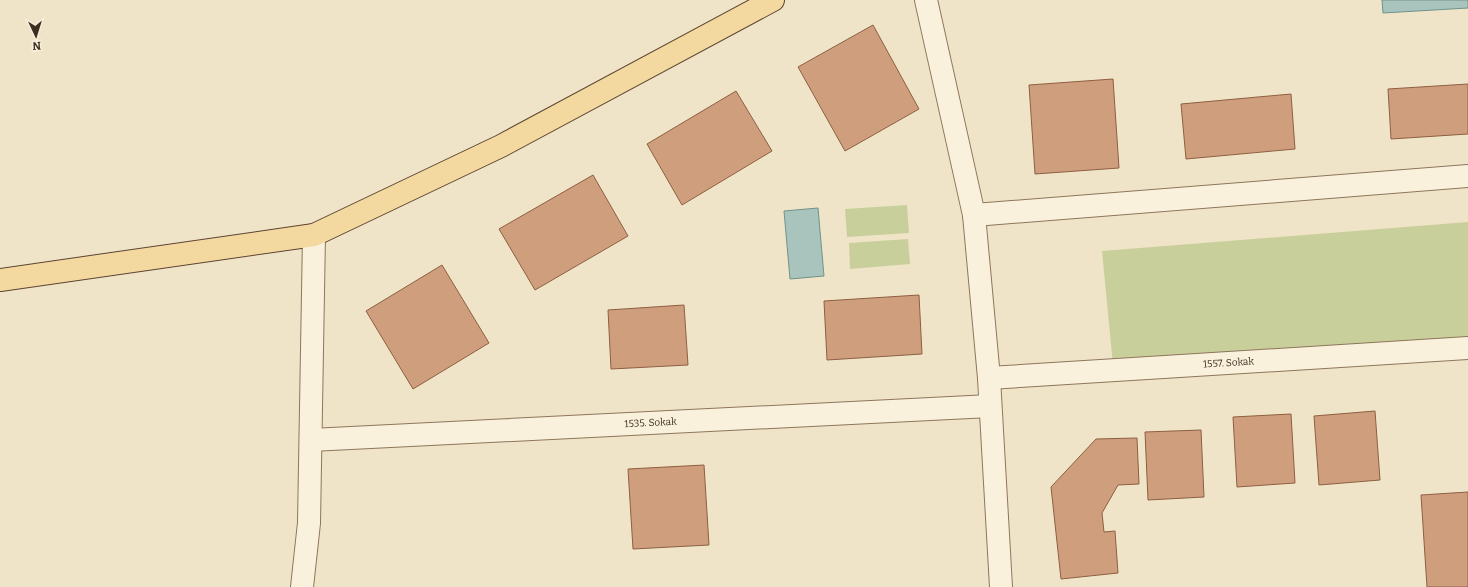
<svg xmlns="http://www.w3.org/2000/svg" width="1468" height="587" viewBox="0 0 1468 587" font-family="Bitter,serif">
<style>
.green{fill:#c9cf9b}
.water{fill:#a9c4bc;stroke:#6f938a}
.building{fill:#cf9f7d;stroke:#8d5f41}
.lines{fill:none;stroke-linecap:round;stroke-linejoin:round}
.minor-casing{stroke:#8d765c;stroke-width:24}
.major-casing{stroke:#5b4430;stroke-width:24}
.minor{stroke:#faf1dc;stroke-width:22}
.major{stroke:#f3d9a0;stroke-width:22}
.labels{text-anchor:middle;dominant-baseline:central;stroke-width:3.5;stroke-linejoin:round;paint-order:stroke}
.street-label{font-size:10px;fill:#3d2e20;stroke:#f7eed8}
</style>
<rect width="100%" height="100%" fill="#f0e4c8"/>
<g class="green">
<path d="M907 205 909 233 847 237 845 209Z"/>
<path d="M1468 222V341L1113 365 1102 251Z"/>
<path d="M908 239 910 264 850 269 849 243Z"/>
</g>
<g class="water">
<path d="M1382 0H1468V8L1383 13Z"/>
<path d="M818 208 824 276 790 279 784 211Z"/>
</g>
<g class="building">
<path d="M873 25 919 109 845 151 798 67Z"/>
<path d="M1113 79 1119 168 1035 174 1029 85Z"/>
<path d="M1468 84V134L1391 139 1388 89Z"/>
<path d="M736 91 772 151 682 205 647 144Z"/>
<path d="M1291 94 1295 149 1186 159 1181 104Z"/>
<path d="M593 175 628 236 535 290 499 229Z"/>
<path d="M442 265 489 343 413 389 366 311Z"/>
<path d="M919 295 922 354 827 360 824 301Z"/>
<path d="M684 305 688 365 611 369 608 310Z"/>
<path d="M1375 411 1380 480 1319 485 1314 416Z"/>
<path d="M1291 414 1295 483 1237 487 1233 417Z"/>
<path d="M1201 430 1204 497 1148 500 1145 432Z"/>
<path d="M1137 438 1139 484 1118 485 1102 513 1104 532 1115 531 1118 573 1061 579 1051 487 1096 439Z"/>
<path d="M704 465 709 545 633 549 628 469Z"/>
<path d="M1468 492V587H1427L1421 495Z"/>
</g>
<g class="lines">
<g class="minor-casing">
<g id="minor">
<path d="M926 0 974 215 989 378 1001 587"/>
<path d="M974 215 1468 176"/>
<path id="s1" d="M989 378 1468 348"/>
<path id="s2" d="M311 440 990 406"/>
<path d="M302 587 309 523 314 235"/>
</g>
</g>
<g class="major-casing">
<path id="major" d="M0 280 314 235 501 146 773 0"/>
</g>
<use href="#minor" class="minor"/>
<use href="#major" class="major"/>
</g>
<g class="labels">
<g class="street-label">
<text stroke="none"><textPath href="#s1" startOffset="240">1557. Sokak</textPath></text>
<text stroke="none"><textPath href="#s2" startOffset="340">1535. Sokak</textPath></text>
</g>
</g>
<g transform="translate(36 36) rotate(176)" stroke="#f7eed8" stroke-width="3" paint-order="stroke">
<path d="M0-3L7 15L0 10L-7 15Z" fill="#3d2e20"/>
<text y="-6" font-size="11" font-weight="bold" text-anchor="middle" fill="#3d2e20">N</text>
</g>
</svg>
